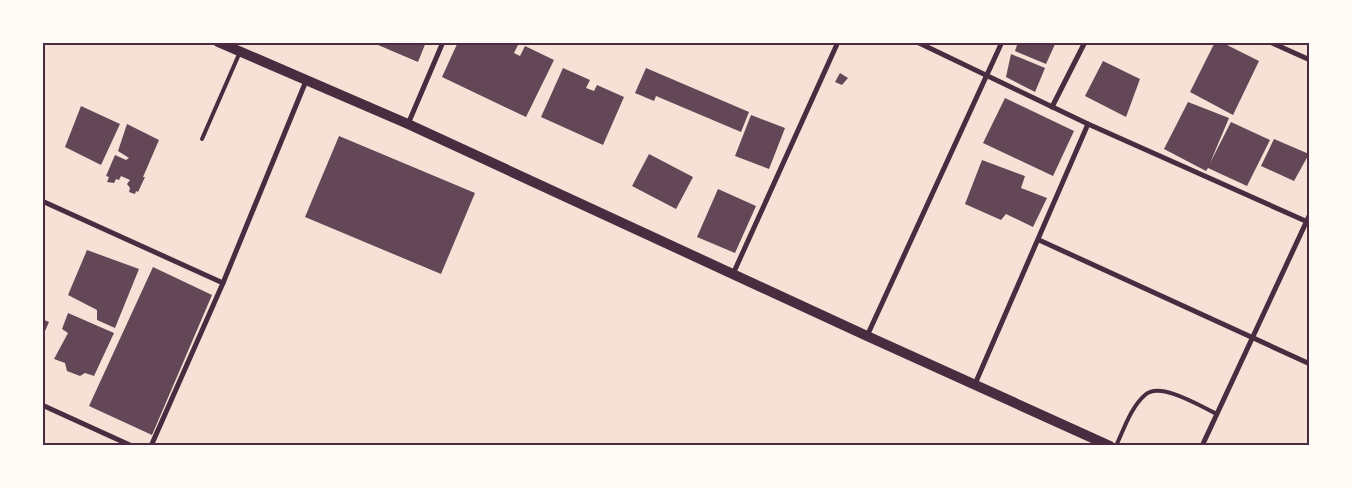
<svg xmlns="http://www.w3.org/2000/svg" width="1352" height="488" viewBox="0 0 1352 488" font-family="Overpass,sans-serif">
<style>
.building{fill:#644757}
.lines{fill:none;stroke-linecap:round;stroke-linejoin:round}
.service{stroke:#4a2c40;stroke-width:4}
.minor{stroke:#4a2c40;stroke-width:5}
.secondary{stroke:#4a2c40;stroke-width:10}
.neatline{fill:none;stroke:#4a2c40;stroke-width:2}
</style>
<rect width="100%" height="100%" fill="#f7e1d7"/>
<g class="building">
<path d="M371 42H426L418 62Z"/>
<path d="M458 42H518L519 43 514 53 520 56 525 46 554 60 526 117 442 77Z"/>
<path d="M1018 42H1056L1046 64 1015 51Z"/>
<path d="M1215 42H1221L1259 61 1233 115 1190 92Z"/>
<path d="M1011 54 1045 68 1035 92 1006 77Z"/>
<path d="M1103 61 1140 79 1126 117 1085 96Z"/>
<path d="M563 68 590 80 586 88 594 91 597 85 624 97 603 145 541 117Z"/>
<path d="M646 68 749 112 741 132 656 96 654 101 635 93Z"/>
<path d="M840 73 848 78 842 85 835 82Z"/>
<path d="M1005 98 1074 131 1053 176 983 143Z"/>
<path d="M1188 102 1229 118 1210 163 1231 122 1270 140 1247 186 1208 168 1206 171 1164 149Z"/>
<path d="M81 106 120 124 101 165 65 147Z"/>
<path d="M751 115 785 128 769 169 735 156Z"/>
<path d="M127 124 159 140 143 177H145L138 192 136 191 135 194 129 192 130 188 127 184 130 180 121 176 119 180 116 179 114 183 107 182 109 177 106 176 115 155 126 160 129 158 118 151Z"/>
<path d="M339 136 475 193 441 274 305 217Z"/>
<path d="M1274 139 1309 154 1294 181 1261 166Z"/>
<path d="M649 154 693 177 676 209 632 186Z"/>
<path d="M982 160 1025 176 1021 188 1047 198 1033 227 1006 214 1001 220 965 204Z"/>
<path d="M718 189 756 206 735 253 697 237Z"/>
<path d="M87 250 139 269 115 328 97 320V310L68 295Z"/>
<path d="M153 267 212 295 152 435 89 406Z"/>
<path d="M68 313 114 333 94 376 85 373 80 376 67 371 65 363 54 359 68 333 62 329Z"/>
<path d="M42 319 49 322 42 338Z"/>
</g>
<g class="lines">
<g class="service">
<path d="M202 139 240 52"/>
<path d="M1116 446C1124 429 1131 407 1145 395 1160 381 1200 406 1217 414"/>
</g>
<g class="minor">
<path d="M917 42 1088 124 1310 223"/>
<path d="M1270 42 1310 60"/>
<path d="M1052 107 1085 42"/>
<path d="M408 124 443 42"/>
<path d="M42 201 223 283"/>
<path d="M1039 240 1310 364"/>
<path d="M733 274 838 42"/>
<path d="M867 336 1002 42"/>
<path d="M975 384 1088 124"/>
<path d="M42 405 132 446"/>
<path d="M151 446 223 283 306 81"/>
<path d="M1202 446 1310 214"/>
</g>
<path class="secondary" d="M218 42 408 124 867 336 1110 446"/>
</g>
<rect width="1352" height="488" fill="none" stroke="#fffaf5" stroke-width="88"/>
<rect x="44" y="44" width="1264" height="400" class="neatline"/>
</svg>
